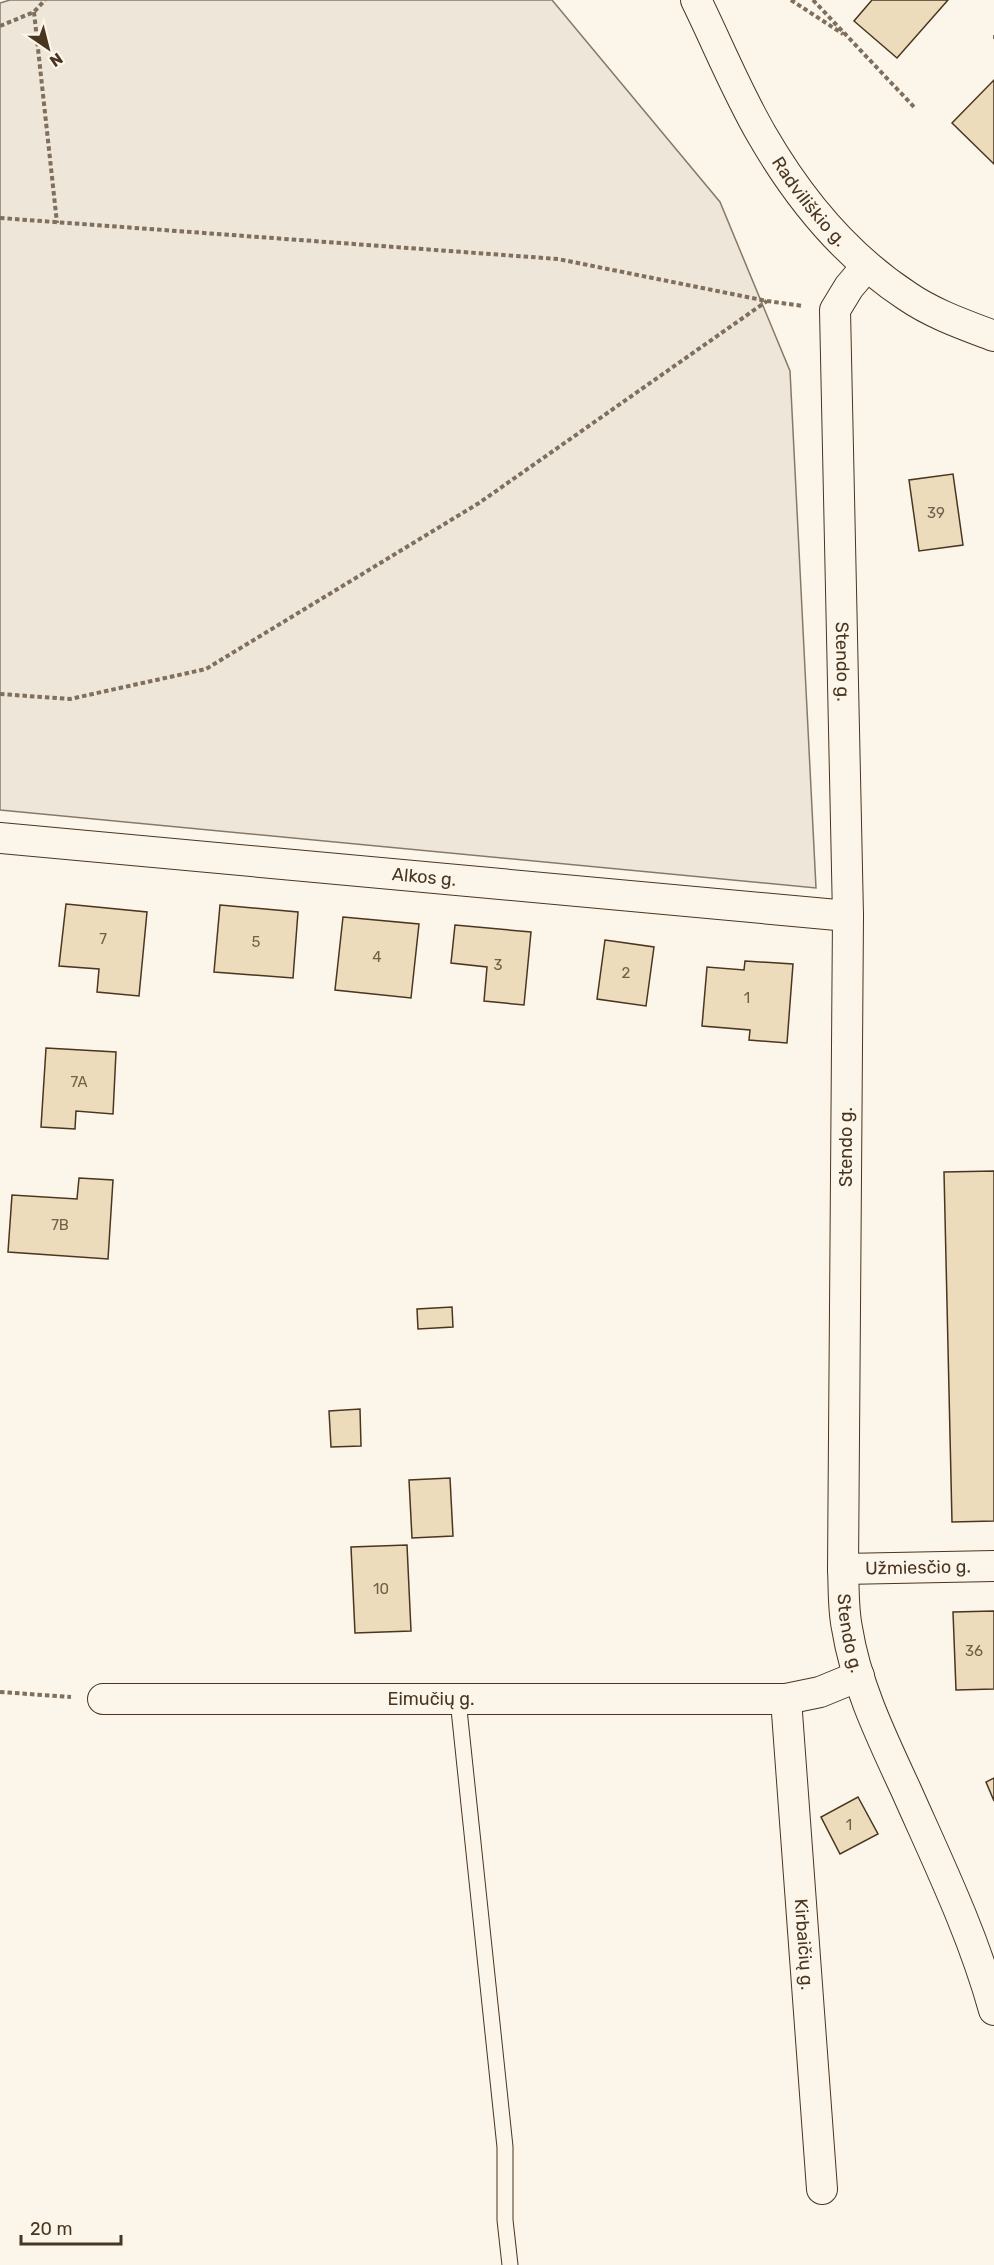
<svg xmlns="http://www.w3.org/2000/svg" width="994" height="2265" viewBox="0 0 994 2265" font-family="Rubik,sans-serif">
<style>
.green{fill:#ede6d9;stroke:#887966;stroke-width:1.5}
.building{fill:#ecdcbc;stroke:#4a3520;stroke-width:1.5}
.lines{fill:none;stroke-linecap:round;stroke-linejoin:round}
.lane-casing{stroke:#4a3520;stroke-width:17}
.street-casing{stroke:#4a3520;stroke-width:32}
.path{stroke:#7f6f5c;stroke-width:4;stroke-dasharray:4.5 3;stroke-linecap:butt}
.lane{stroke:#fbf6e9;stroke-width:15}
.street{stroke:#fbf6e9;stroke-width:30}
.labels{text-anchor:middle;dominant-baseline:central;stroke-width:4.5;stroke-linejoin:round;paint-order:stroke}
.number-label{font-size:15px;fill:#725f47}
.street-label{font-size:18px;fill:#4a3520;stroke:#fbf6e9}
</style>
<rect width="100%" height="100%" fill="#fbf6e9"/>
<path class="green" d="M10 0H552L720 202 790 371 816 888 0 810V3Z"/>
<g class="building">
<path d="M872 0H948L897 58 854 21Z"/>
<path d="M994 80V164L952 123Z"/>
<path d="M953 474 963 545 919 551 909 480Z"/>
<path d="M66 904 147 912 139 996 97 992 99 969 59 966Z"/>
<path d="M220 905 298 912 293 978 214 972Z"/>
<path d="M343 917 419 924 411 998 335 990Z"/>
<path d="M455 925 531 932 524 1005 484 1001 487 967 451 963Z"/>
<path d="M605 940 654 947 646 1006 597 999Z"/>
<path d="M745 961 793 964 787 1043 749 1040 750 1030 702 1026 707 967 744 970Z"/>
<path d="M46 1048 116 1052 113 1114 76 1111 75 1129 41 1127Z"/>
<path d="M994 1171V1521L952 1522 944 1172Z"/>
<path d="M79 1178 113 1180 108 1259 8 1252 12 1195 77 1199Z"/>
<path d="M452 1307 453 1327 418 1329 417 1309Z"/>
<path d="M360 1409 361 1446 331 1447 329 1411Z"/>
<path d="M450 1478 453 1536 412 1538 409 1480Z"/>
<path d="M407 1545 411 1631 355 1633 351 1547Z"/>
<path d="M994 1611V1689L956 1690 953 1612Z"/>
<path d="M994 1778V1801L986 1782Z"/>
<path d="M858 1797 878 1834 840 1854 821 1817Z"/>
</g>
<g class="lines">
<g class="lane-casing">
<path id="lane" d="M458 1700 505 2147V2220L510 2265"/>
</g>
<g class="street-casing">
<g id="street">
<path id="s1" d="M696 0C718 45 737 92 762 135 799 199 846 256 907 296 933 314 965 325 994 336"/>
<path id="s2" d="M866 267 849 287 835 310 848 916 843 1569C844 1589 843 1609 847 1628 856 1685 882 1738 906 1790 938 1862 973 1934 994 2010"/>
<path id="s3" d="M0 838 848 916"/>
<path id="s4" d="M843 1569 994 1566"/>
<path id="s5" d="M103 1699H786L820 1692 859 1676"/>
<path id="s6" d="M786 1699 822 2189"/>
</g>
</g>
<g class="path">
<path d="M791 0 843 34"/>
<path d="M813 0 915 108"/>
<path d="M34 12 57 223"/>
<path d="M0 26 34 12 45 0"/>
<path d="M993 37H994"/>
<path d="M0 218 558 259 767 301 803 306"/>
<path d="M0 694 70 699 206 669 479 503 767 301"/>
<path d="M0 1692 71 1697"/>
</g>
<use href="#lane" class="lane"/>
<use href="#street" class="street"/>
</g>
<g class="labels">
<g class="number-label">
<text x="936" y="513">39</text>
<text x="103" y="939">7</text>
<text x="256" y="942">5</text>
<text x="377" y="957">4</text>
<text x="498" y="965">3</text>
<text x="626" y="973">2</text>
<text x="747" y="998">1</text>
<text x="79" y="1082">7A</text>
<text x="60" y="1225">7B</text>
<text x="381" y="1589">10</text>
<text x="974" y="1651">36</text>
<text x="849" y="1825">1</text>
</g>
<g class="street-label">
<text stroke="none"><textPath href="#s1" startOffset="232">Radviliškio g.</textPath></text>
<text stroke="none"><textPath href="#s2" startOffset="405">Stendo g.</textPath></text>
<text stroke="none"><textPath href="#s3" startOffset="426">Alkos g.</textPath></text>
<text transform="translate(846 1147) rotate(-90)">Stendo g.</text>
<text stroke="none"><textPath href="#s4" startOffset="75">Užmiesčio g.</textPath></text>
<text stroke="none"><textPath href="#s2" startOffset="1377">Stendo g.</textPath></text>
<text stroke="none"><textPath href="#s5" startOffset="328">Eimučių g.</textPath></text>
<text stroke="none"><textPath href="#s6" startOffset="246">Kirbaičių g.</textPath></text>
</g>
</g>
<g transform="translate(48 48) rotate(145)" stroke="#fbf6e9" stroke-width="4.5" paint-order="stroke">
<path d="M0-4.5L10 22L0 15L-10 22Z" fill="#4a3520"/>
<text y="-9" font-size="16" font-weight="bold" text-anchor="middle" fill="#4a3520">N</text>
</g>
<path d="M21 2235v9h100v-9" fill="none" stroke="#4a3520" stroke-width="3"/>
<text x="30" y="2235" font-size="18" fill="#4a3520" stroke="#fbf6e9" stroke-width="4.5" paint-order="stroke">20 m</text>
</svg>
